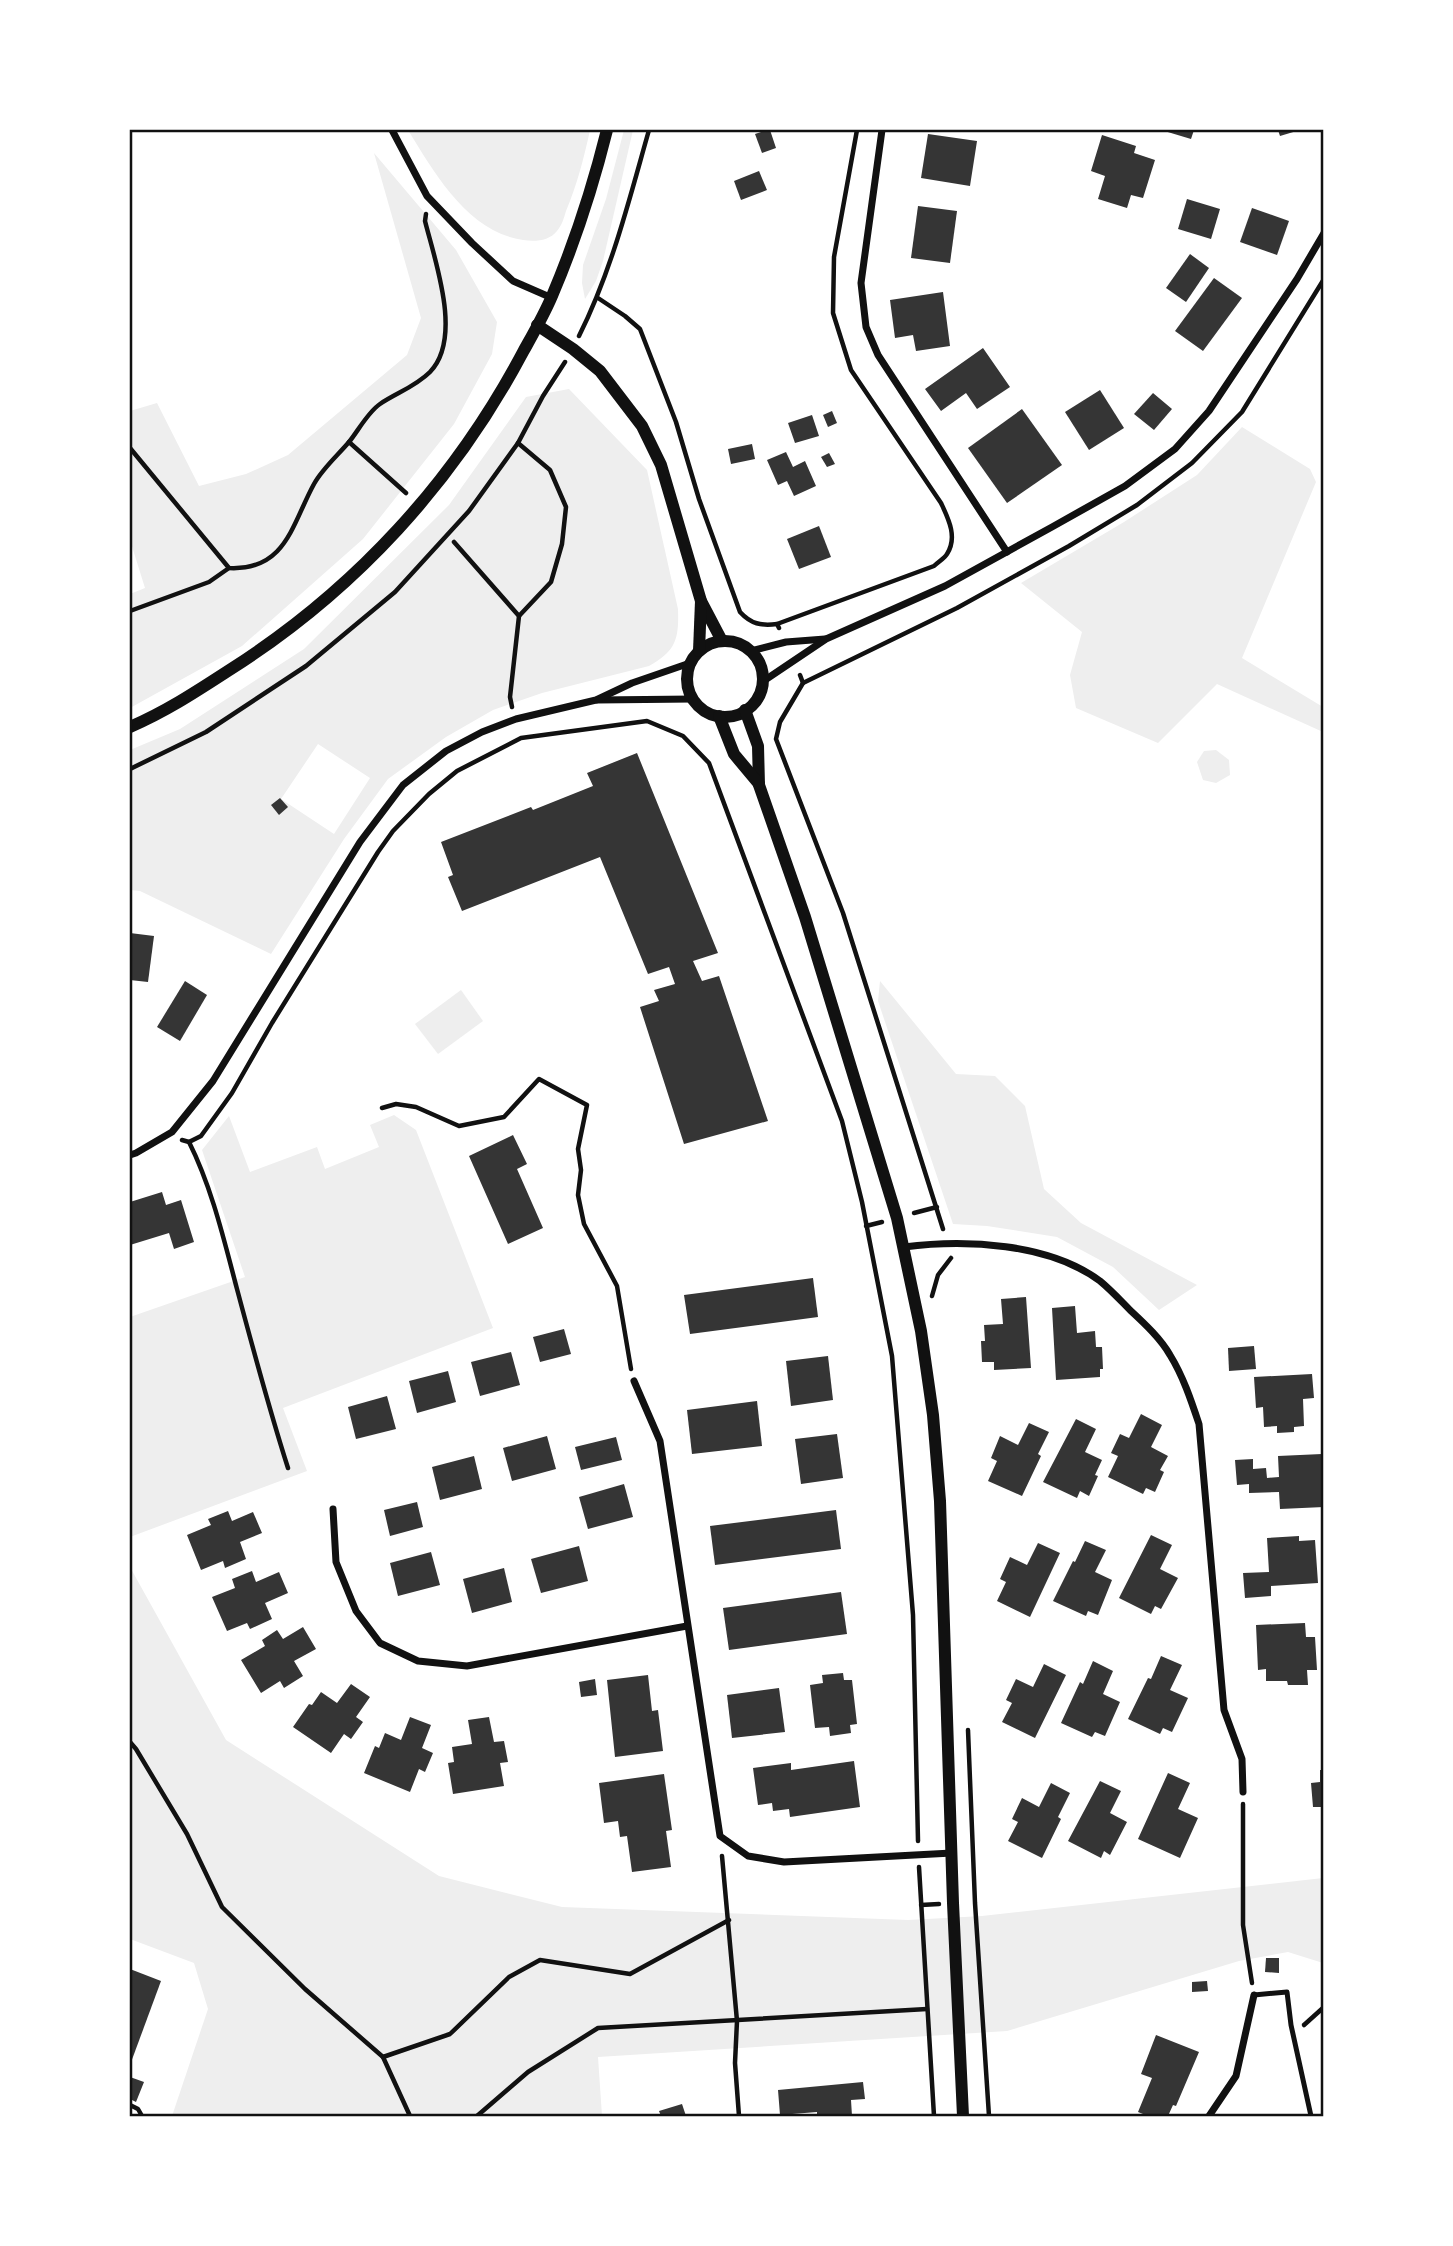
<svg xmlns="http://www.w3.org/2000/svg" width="1453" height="2246" viewBox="0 0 1453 2246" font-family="Mulish,sans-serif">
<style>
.green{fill:#eee;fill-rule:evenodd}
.building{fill:#353535}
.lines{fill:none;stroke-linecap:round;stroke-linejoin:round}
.path{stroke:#111;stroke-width:4.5}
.service{stroke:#111;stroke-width:5}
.minor{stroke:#111;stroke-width:7}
.tertiary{stroke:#111;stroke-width:12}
.neatline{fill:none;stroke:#111;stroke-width:2.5}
</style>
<rect width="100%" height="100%" fill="#fff"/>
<g class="green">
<path d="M408 130H590C584 158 577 185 566 211 564 218 562 225 557 231 549 241 535 242 523 240 468 232 435 174 408 130Z"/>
<path d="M624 130H633L603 261 596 281 585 299 582 283 583 265 606 199Z"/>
<path d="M374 153 456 250 497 322 492 354 454 424 363 539 242 646 130 708V594L145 588 130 540V411L157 403 199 486 246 474 288 455 407 355 421 318Z"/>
<path d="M569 389 647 470 678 609C679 639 676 651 649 666L542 693 493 710 446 737 388 779 344 839 271 954 140 891 130 890V750L180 729 304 649 449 505 526 397ZM318 744 370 778 334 834 281 799Z"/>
<path d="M1242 427 1310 469 1316 482 1242 658 1323 707V732L1217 684 1158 743 1076 708 1070 675 1082 632 1021 583 1124 522 1197 475Z"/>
<path d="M1216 750 1229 760 1230 775 1216 783 1203 780 1197 762 1204 751Z"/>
<path d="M880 981 956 1074 995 1076 1025 1106 1044 1189 1081 1223 1197 1285 1159 1310 1113 1267 1057 1237 987 1226 953 1224 878 1001Z"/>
<path d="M461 990 483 1021 438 1054 415 1024Z"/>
<path d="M394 1115 416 1130 493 1328 283 1408 307 1471 130 1537V1317L245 1277 202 1150 229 1116 250 1172 317 1147 325 1169 379 1147 370 1125Z"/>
<path d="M130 1567 226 1740 439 1876 562 1907 908 1920 982 1916 1323 1878V1963L1288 1952 1239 1961 1007 2031 598 2057 602 2116H172L208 2009 194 1963 130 1939Z"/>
</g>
<g class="building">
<path d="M767 130H770L776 148 762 153 755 134Z"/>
<path d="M1161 130H1194L1191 139Z"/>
<path d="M1278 130H1300L1280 136Z"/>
<path d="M928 134 977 141 970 186 921 178Z"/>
<path d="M1102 135 1136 146 1134 153 1155 160 1143 198 1131 195 1127 208 1098 199 1105 176 1091 171Z"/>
<path d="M759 171 767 190 741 200 734 181Z"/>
<path d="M1187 199 1220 209 1211 239 1178 229Z"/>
<path d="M918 206 957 211 950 263 911 258Z"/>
<path d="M1252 208 1289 221 1277 255 1240 242Z"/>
<path d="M1190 254 1209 268 1186 302 1166 288Z"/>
<path d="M1214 278 1242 298 1203 351 1175 331Z"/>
<path d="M943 292 950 346 916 351 913 335 895 338 890 300Z"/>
<path d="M983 348 1010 387 977 409 966 393 941 411 925 389Z"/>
<path d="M1100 390 1124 428 1089 450 1065 412Z"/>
<path d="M1153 393 1172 409 1154 430 1134 414Z"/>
<path d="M1022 409 1062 465 1007 503 968 448Z"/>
<path d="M832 411 837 423 828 427 823 415Z"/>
<path d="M812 415 819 436 795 443 788 423Z"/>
<path d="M752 444 755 459 731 464 728 449Z"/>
<path d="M786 452 793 467 805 461 816 486 794 496 787 481 778 485 767 460Z"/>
<path d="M829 453 835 464 827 467 821 457Z"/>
<path d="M819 526 831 557 799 569 787 539Z"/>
<path d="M637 753 718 953 693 961 702 981 719 976 768 1121 684 1144 640 1007 659 1001 654 990 675 984 669 967 648 974 600 857 462 911 448 877 453 875 441 842 531 807 533 810 593 786 587 773Z"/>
<path d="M280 798 288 807 279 815 271 805Z"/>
<path d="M130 933 154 936 148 982 130 980Z"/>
<path d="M185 981 207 995 180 1041 157 1027Z"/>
<path d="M513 1135 527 1164 517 1169 543 1228 508 1244 469 1156Z"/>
<path d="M162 1192 166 1205 181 1200 194 1242 174 1249 169 1233 130 1245V1202Z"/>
<path d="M813 1278 818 1317 690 1334 684 1295Z"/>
<path d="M1026 1297 1031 1368 994 1370V1362H982L981 1341H985L984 1325 1003 1324 1001 1299Z"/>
<path d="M1075 1306 1077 1333 1095 1331 1096 1347H1102L1103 1369H1100V1377L1056 1380 1052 1308Z"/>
<path d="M564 1329 571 1354 540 1362 533 1337Z"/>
<path d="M1254 1346 1256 1369 1229 1371 1228 1348Z"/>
<path d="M511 1352 520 1385 480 1396 471 1362Z"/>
<path d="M828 1356 833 1400 791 1406 786 1361Z"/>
<path d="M448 1371 456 1402 417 1413 409 1381Z"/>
<path d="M1312 1374 1314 1398 1303 1399 1304 1426 1294 1427V1432L1277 1433V1426L1264 1427 1263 1407 1256 1408 1254 1377Z"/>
<path d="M387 1396 396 1429 356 1439 348 1407Z"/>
<path d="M757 1401 762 1446 692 1454 687 1410Z"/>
<path d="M1141 1414 1162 1425 1151 1447 1168 1456 1160 1470 1164 1472 1155 1492 1146 1488 1143 1494 1108 1477 1118 1456 1111 1453 1120 1434 1129 1438Z"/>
<path d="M1076 1419 1096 1429 1085 1452 1102 1460 1095 1475 1098 1476 1089 1496 1080 1491 1077 1498 1043 1482Z"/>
<path d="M1029 1423 1049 1432 1038 1454 1041 1456 1022 1496 988 1481 997 1461 991 1458 1000 1436 1018 1445Z"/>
<path d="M837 1434 843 1478 801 1484 795 1439Z"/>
<path d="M547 1436 556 1469 512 1481 503 1448Z"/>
<path d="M616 1437 622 1460 581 1470 575 1447Z"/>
<path d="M1322 1454 1324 1507 1280 1509 1279 1492 1249 1493V1484L1237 1485 1235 1460 1253 1459V1469L1266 1468 1267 1478 1279 1477 1278 1456Z"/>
<path d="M474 1456 482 1489 440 1500 432 1467Z"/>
<path d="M624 1484 633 1517 588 1529 579 1497Z"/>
<path d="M417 1502 423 1527 390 1536 384 1510Z"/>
<path d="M836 1510 841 1549 715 1565 710 1526Z"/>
<path d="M228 1511 232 1521 253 1512 262 1533 240 1542 246 1559 225 1568 223 1561 201 1570 187 1535 211 1525 208 1519Z"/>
<path d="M1151 1535 1172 1545 1160 1569 1178 1578 1161 1609 1155 1606 1151 1614 1119 1598Z"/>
<path d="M1299 1536V1541L1315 1540 1318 1583 1271 1586V1596L1245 1598 1243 1573 1269 1572 1267 1538Z"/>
<path d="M1085 1541 1106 1550 1095 1572 1112 1580 1098 1615 1088 1611 1086 1616 1053 1601 1073 1561 1075 1562Z"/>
<path d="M1038 1543 1060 1553 1030 1617 997 1601 1006 1582 1000 1579 1010 1557 1027 1565Z"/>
<path d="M579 1546 588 1581 541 1593 531 1559Z"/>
<path d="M431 1552 440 1585 398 1596 390 1563Z"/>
<path d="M504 1568 512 1602 472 1613 463 1579Z"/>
<path d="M252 1571 256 1582 279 1572 288 1593 265 1603 272 1619 250 1629 247 1623 227 1631 212 1597 235 1588 232 1579Z"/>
<path d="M841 1592 847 1634 729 1650 723 1608Z"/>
<path d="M1305 1623 1306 1637H1315L1317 1670H1307L1308 1685H1288L1287 1681H1266V1669L1258 1670 1256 1625Z"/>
<path d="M303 1627 316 1649 294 1661 303 1676 284 1688 280 1681 261 1693 241 1660 265 1646 262 1640 277 1630 283 1639Z"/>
<path d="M1161 1656 1182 1665 1170 1690 1188 1698 1172 1732 1163 1728 1160 1734 1128 1719 1148 1678 1151 1679Z"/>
<path d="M1093 1661 1113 1671 1103 1694 1120 1702 1105 1736 1095 1732 1092 1737 1061 1723 1080 1682 1083 1684Z"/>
<path d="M1044 1664 1066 1675 1035 1738 1002 1722 1012 1703 1006 1700 1016 1679 1033 1687Z"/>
<path d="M843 1673 844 1680H852L857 1724 850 1725 851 1733 830 1736 829 1727 815 1728 810 1685 823 1683 822 1675Z"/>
<path d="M648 1675 652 1711 658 1710 663 1751 615 1757 607 1680Z"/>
<path d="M595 1679 597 1695 581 1697 579 1682Z"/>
<path d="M351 1684 370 1697 356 1717 363 1722 351 1739 344 1734 331 1753 293 1727 309 1704 312 1705 321 1692 337 1703Z"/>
<path d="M779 1688 785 1732 732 1738 727 1695Z"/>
<path d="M410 1717 431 1725 422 1748 433 1753 425 1772 419 1769 410 1792 364 1773 375 1746 379 1748 385 1733 401 1740Z"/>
<path d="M489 1717 494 1742 504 1741 508 1762 500 1763 504 1786 453 1794 448 1763 454 1762 452 1747 472 1744 468 1720Z"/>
<path d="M854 1761 860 1807 790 1817 789 1809 773 1811 772 1803 758 1805 753 1768 791 1763V1770Z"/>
<path d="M1320 1770H1324V1807H1313L1311 1783 1320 1782Z"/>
<path d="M1168 1773 1190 1783 1178 1809 1198 1818 1180 1858 1138 1839Z"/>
<path d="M664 1774 672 1830 666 1831 671 1867 632 1872 627 1836 620 1837 618 1821 604 1823 599 1783Z"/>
<path d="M1100 1781 1121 1791 1110 1813 1127 1822 1110 1855 1104 1851 1101 1858 1068 1841Z"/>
<path d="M1051 1783 1070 1793 1058 1817 1061 1819 1042 1858 1008 1841 1018 1822 1012 1819 1022 1798 1039 1807Z"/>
<path d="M1266 1958H1279V1973L1265 1972Z"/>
<path d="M130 1969 161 1981 130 2065Z"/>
<path d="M1207 1981 1208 1991 1192 1992V1982Z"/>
<path d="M1156 2035 1199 2052 1176 2106 1173 2105 1168 2116H1148L1138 2112 1152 2078 1141 2074Z"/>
<path d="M130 2077 144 2082 136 2102 130 2099Z"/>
<path d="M863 2082 865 2099 851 2100 852 2116H817V2112L780 2115 778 2090Z"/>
<path d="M682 2104 686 2116H661L659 2111Z"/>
</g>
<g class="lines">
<g class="path">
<path d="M598 298 625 316 640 329 676 422 699 499 740 612C751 624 761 626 777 624L779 628"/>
<path d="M579 336C612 270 629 200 649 130"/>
<path d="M518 443 550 470 566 507 562 544 551 582 519 616"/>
<path d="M130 448 229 568C286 571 292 524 314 484 322 469 338 455 349 442"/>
<path d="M406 493 349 442C358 431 368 412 380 404 396 393 415 387 430 372 463 338 435 261 425 221L426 214"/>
<path d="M454 542 519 616 510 697 512 707"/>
<path d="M130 611 209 582 229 568"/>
<path d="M777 624 934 566C938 562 945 558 947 554 958 537 948 518 941 503L851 370 833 313 834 257 857 130"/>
<path d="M800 675 803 683 780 722 776 739 843 913 943 1229"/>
<path d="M803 683 957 608 1069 546 1137 505 1192 463 1242 412 1324 279"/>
<path d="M130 769 206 732 306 666 395 592 469 511 518 443 543 396 565 362"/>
<path d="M382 1108 396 1104 416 1107 459 1126 504 1117 539 1079 587 1105 578 1149 581 1170 578 1195 584 1224 617 1286 631 1369"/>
<path d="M182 1140 189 1142 201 1136 232 1093 272 1023 378 852 393 831 429 794 457 771 521 738 647 721 683 736 709 763 842 1121 862 1202 892 1356 913 1615 918 1841"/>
<path d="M189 1142C212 1188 224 1240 237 1289 253 1349 269 1409 288 1468"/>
<path d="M914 1213 937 1207"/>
<path d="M866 1226 882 1222"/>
<path d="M932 1296 938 1275 951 1258"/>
<path d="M968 1730 975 1903 989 2116"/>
<path d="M130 1742 136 1749 187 1834 222 1907 305 1989 383 2057 410 2116"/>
<path d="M1243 1804V1925L1252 1983"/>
<path d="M722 1856 737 2021 735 2063 739 2116"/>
<path d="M919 1867 934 2116"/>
<path d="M921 1905 939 1904"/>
<path d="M1304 2025 1324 2007"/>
<path d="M383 2057 450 2034 509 1977 540 1960 630 1974 729 1920"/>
<path d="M130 2105 138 2109 142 2116"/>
<path d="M477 2116 528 2072 598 2028 927 2009"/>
</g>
<path class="service" d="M1254 1995 1287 1992 1291 2025 1311 2116"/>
<g class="minor">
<path d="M392 130 427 196 472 243 513 281 552 298"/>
<path d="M882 130 861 283 866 327 878 355 1007 552"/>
<path d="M751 651 786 642 825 639"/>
<path d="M762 682 826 639 945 586 1052 527 1125 486 1175 449 1209 411 1297 279 1324 233"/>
<path d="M597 700 693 699"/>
<path d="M130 1155 136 1153 172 1132 213 1081 360 842 403 785 446 751 482 732 516 719 596 700 632 683 690 663"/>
<path d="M904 1247C965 1239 1049 1243 1100 1281 1111 1290 1121 1301 1131 1311 1145 1324 1161 1339 1170 1355 1183 1376 1191 1400 1199 1424L1224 1710 1242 1759 1243 1792"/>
<path d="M634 1381 660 1441 720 1836 748 1856 784 1862 952 1853"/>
<path d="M333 1509 336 1562 356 1611 380 1643 418 1661 467 1666 687 1626"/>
<path d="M1209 2116 1236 2076 1254 1995"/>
</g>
<g class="tertiary">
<path d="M537 325 573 349 600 371 642 426 661 465 701 601 722 641"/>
<circle cx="725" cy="679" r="38"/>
<path d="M699 651 701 601"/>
<path d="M745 710 758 746 759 785 805 917 897 1218 921 1331 933 1415 940 1501 953 1903 963 2116"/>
<path d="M719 716 734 754 759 784"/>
<path d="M130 727C167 711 197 691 231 669 355 590 454 482 523 352 533 334 544 315 552 296 575 242 593 186 607 130"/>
</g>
</g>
<rect width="1453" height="2246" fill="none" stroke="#ffffff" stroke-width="262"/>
<rect x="131" y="131" width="1191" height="1984" class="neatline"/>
</svg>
